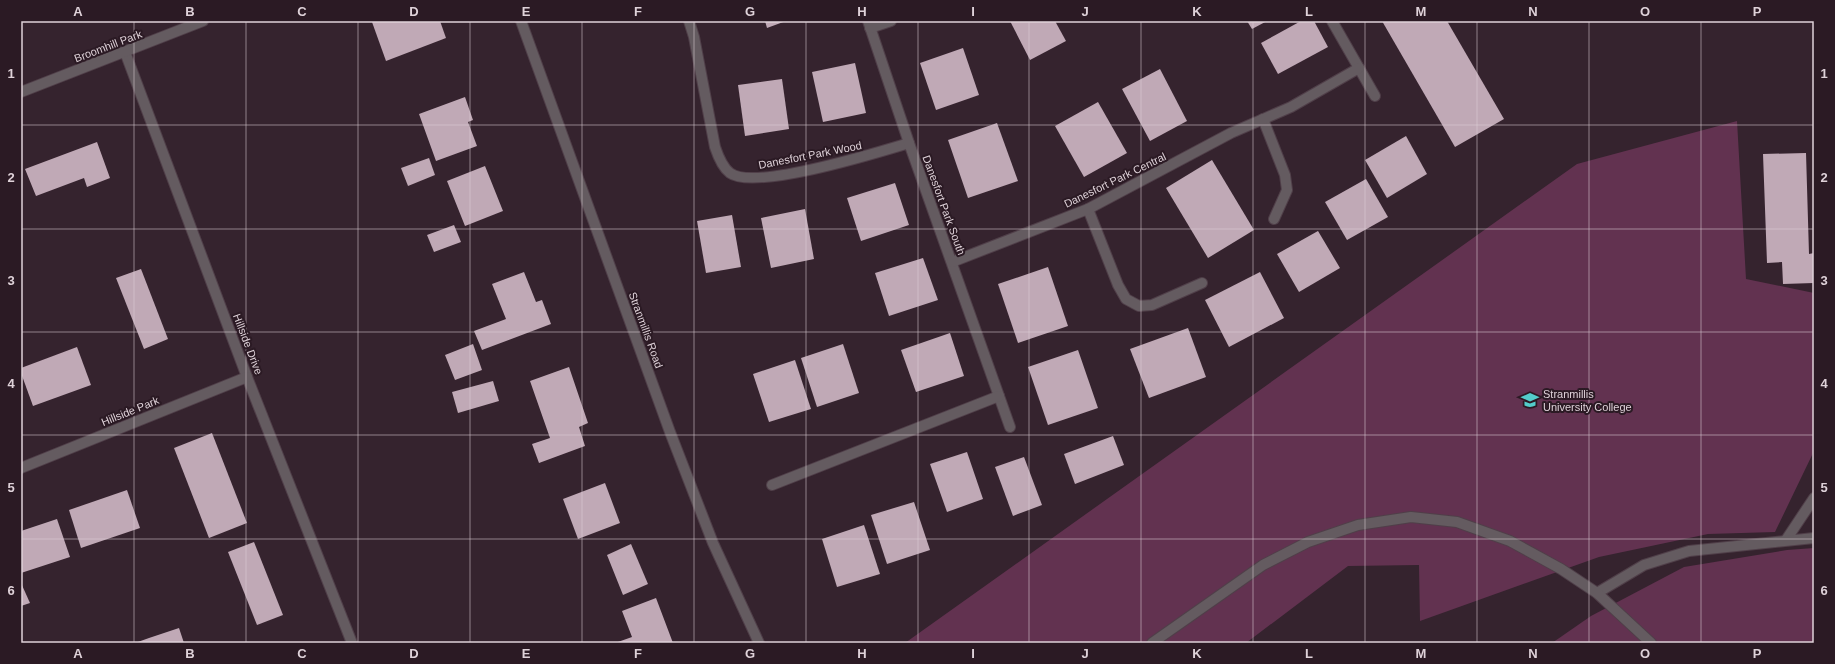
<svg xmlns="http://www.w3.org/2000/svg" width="1835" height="664" viewBox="0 0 1835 664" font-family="Arial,sans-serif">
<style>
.green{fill:#623250}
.building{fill:#c0a9b6}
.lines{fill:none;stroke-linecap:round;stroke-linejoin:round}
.service-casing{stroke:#503f49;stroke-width:12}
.minor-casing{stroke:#503f49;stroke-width:12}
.tertiary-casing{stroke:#503f49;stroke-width:12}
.service{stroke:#645b60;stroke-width:10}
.minor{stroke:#645b60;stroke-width:10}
.tertiary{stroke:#645b60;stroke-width:10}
.grid{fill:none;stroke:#dfd2d9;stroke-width:1;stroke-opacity:0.55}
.labels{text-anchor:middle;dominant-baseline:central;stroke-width:4;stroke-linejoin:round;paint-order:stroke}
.street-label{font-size:11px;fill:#dfd2d9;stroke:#2b1a24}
.poi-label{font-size:11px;fill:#dfd2d9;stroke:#2b1a24;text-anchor:start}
.neatline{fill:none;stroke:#dfd2d9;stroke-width:1.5}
.grid-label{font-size:13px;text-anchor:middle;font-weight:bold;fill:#dfd2d9}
</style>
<rect width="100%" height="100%" fill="#35232e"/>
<g class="green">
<path d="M1737 121 1746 279 1814 293V451L1775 532 1708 534 1599 557 1420 621 1419 565 1348 566 1246 643H905L1577 164Z"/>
<path d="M1814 548V643H1552L1591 616 1684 567 1787 550Z"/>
</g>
<g class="building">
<path d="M375 21H440L446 38 386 61 372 22Z"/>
<path d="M765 21H786L767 28Z"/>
<path d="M1010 21H1055L1066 41 1030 60Z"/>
<path d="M1247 21H1267L1252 29Z"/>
<path d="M1301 21H1314L1328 47 1278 74 1261 43Z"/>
<path d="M1382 21H1447L1504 119 1455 147Z"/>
<path d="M963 48 979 95 936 110 920 63Z"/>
<path d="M855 63 866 113 823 122 812 72Z"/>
<path d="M1160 69 1187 121 1150 141 1122 89Z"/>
<path d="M782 79 789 129 745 136 738 85Z"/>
<path d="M465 97 473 120 468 122 477 146 436 161 419 114Z"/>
<path d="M1098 102 1127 153 1084 177 1055 126Z"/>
<path d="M997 123 1018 181 968 198 948 140Z"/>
<path d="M1406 136 1427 174 1387 198 1365 160Z"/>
<path d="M97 142 110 178 87 187 84 178 36 196 25 169Z"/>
<path d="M1806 153 1809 254 1814 253V283L1783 284 1782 262 1767 263 1763 154Z"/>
<path d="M429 158 435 175 408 186 401 168Z"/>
<path d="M1212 160 1254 230 1208 258 1166 188Z"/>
<path d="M485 166 503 211 465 226 447 181Z"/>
<path d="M1366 179 1388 217 1347 240 1325 202Z"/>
<path d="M895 183 909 225 861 241 847 198Z"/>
<path d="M805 209 814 259 771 268 761 218Z"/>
<path d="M732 215 741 267 706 273 697 221Z"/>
<path d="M454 225 461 242 434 252 427 235Z"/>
<path d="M1318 231 1340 268 1299 292 1277 254Z"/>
<path d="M923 258 938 300 889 316 875 273Z"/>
<path d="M1048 267 1068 326 1018 343 998 284Z"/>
<path d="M141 269 168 339 144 349 116 278Z"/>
<path d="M524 272 536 302 542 300 551 324 482 350 474 331 506 319 492 284Z"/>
<path d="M1260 272 1284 318 1229 347 1205 300Z"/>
<path d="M1188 328 1206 377 1149 398 1130 349Z"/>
<path d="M950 333 964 376 916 392 901 350Z"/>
<path d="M473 344 482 370 455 380 445 355Z"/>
<path d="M843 344 859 393 817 407 801 358Z"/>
<path d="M77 347 91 385 33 406 21 373V368Z"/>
<path d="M1078 350 1098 408 1048 425 1028 367Z"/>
<path d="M795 360 811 409 769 422 753 374Z"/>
<path d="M569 367 588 423 579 427 585 446 539 463 532 444 550 438 530 381Z"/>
<path d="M493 381 499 401 458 413 452 392Z"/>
<path d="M212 433 247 523 209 538 174 448Z"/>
<path d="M1113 436 1124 465 1075 484 1064 454Z"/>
<path d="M967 452 983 499 947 512 930 464Z"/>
<path d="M1024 457 1042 505 1013 516 995 467Z"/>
<path d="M605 483 620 523 578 539 563 499Z"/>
<path d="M127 490 140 528 81 548 69 510Z"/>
<path d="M914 502 930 550 887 564 871 515Z"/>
<path d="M57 519 70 557 21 573V531Z"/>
<path d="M864 525 880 574 837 587 822 539Z"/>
<path d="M254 542 283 615 257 625 228 552Z"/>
<path d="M631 544 648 584 623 595 607 555Z"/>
<path d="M21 583 30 603 21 606Z"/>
<path d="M656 598 673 643H615L632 637 622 611Z"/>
<path d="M179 628 184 643H135L149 638Z"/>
</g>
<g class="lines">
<g class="service-casing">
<g id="service">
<path d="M1786 540 1814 498"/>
<path d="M1597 593 1644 565 1689 551 1814 538"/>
<path d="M1152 643 1263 565 1308 542 1358 525 1411 517 1457 522 1510 541 1561 569 1597 593 1651 643"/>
</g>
</g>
<g class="minor-casing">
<g id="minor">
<path d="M689 21 694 37 715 147C718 156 722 167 730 173 754 191 879 152 909 143"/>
<path d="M868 21 909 143 1010 427"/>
<path d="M1332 21 1375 96"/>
<path d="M870 28 891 21"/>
<path d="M125 52 247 377 352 643"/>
<path d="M21 92 203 21"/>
<path d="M1263 119 1285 175 1287 190 1274 219"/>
<path d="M1088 209 1118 285 1126 299 1139 306 1152 305 1202 283"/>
<path d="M952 262 1088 209 1231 133 1291 107 1359 68"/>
<path d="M21 468 247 377"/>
<path d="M772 485 999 396"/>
</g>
</g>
<g class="tertiary-casing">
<path id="tertiary" d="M521 21 670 432 713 543 759 643"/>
</g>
<use href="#service" class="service"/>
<use href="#minor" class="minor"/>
<use href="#tertiary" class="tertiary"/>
</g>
<path class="grid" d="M134 21V643M246 21V643M358 21V643M470 21V643M582 21V643M694 21V643M806 21V643M918 21V643M1029 21V643M1141 21V643M1253 21V643M1365 21V643M1477 21V643M1589 21V643M1701 21V643M21 125H1814M21 229H1814M21 332H1814M21 435H1814M21 539H1814"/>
<defs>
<g id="university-bare" transform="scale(1.38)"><path d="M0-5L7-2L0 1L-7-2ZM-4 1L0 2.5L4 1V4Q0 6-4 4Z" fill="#53cdcb" stroke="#2b1a24" stroke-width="2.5" paint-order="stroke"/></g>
</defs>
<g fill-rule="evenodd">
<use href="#university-bare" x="1530" y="400"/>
</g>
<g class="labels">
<g class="street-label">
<text transform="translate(108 46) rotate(-21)">Broomhill Park</text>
<text transform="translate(810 155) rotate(-11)">Danesfort Park Wood</text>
<text transform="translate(1115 180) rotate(-26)">Danesfort Park Central</text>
<text transform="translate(944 205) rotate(70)">Danesfort Park South</text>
<text transform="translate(646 330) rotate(70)">Stranmillis Road</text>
<text transform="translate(248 344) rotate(69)">Hillside Drive</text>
<text transform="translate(130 411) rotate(-22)">Hillside Park</text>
</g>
<g class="poi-label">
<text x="1543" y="394">Stranmillis<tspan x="1543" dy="13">University College</tspan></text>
</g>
</g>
<rect width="1835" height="664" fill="none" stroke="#2b1a24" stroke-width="44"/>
<rect x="22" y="22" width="1791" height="620" class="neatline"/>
<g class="grid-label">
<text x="78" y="16">A</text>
<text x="190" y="16">B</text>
<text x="302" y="16">C</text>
<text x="414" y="16">D</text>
<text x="526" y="16">E</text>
<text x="638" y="16">F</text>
<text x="750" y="16">G</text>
<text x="862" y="16">H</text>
<text x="973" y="16">I</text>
<text x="1085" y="16">J</text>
<text x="1197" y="16">K</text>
<text x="1309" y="16">L</text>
<text x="1421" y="16">M</text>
<text x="1533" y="16">N</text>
<text x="1645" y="16">O</text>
<text x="1757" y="16">P</text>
<text x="11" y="78">1</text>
<text x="1824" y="78">1</text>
<text x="11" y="182">2</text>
<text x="1824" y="182">2</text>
<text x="11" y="285">3</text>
<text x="1824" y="285">3</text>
<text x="11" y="388">4</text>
<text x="1824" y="388">4</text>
<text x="11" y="492">5</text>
<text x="1824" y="492">5</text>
<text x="11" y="595">6</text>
<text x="1824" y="595">6</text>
<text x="78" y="658">A</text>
<text x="190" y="658">B</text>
<text x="302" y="658">C</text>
<text x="414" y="658">D</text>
<text x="526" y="658">E</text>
<text x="638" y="658">F</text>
<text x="750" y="658">G</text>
<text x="862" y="658">H</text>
<text x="973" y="658">I</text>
<text x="1085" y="658">J</text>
<text x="1197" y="658">K</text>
<text x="1309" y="658">L</text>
<text x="1421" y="658">M</text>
<text x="1533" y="658">N</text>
<text x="1645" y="658">O</text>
<text x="1757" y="658">P</text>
</g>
</svg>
